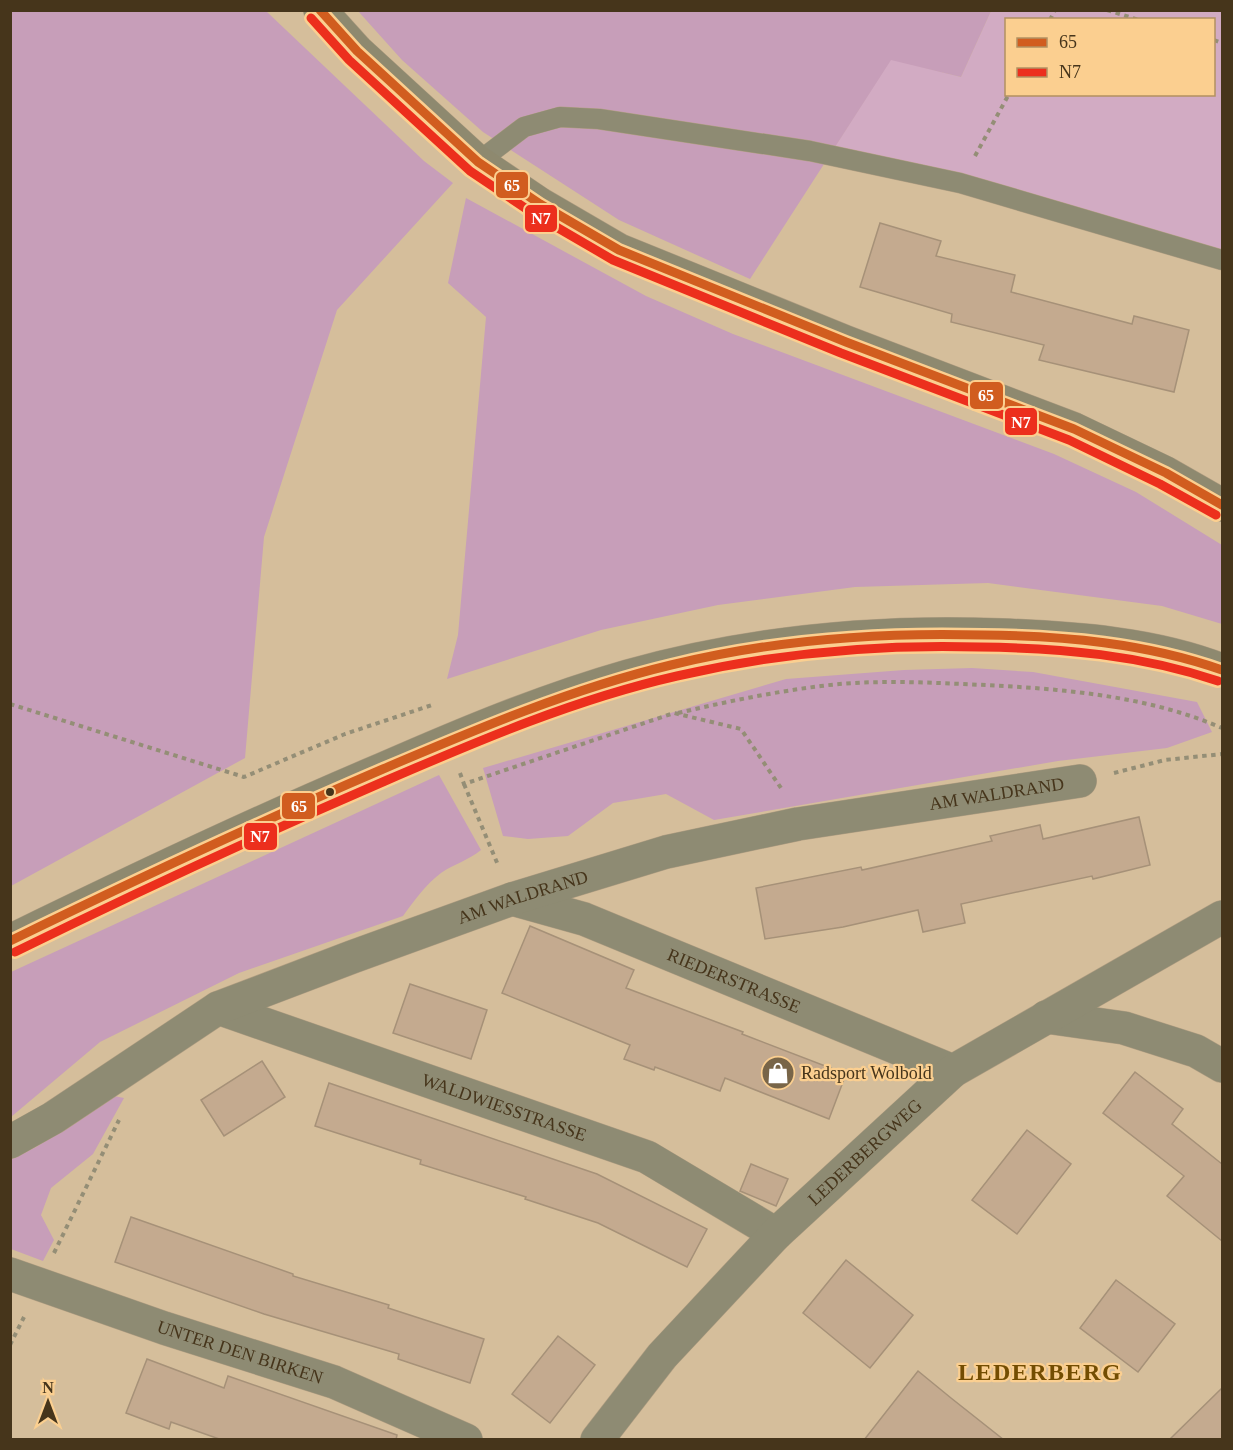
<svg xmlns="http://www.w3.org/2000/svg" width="1233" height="1450" viewBox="0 0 1233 1450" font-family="Georgia,serif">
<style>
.green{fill:#d2abc3;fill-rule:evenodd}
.forest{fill:#c79eb9}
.building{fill:#c4aa8f;stroke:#a69178;stroke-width:1.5}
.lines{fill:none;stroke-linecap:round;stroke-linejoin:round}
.service-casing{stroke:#b29f83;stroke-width:21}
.minor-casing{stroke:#b29f83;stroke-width:34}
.secondary-casing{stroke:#b29f83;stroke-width:34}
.path{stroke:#948e76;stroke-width:4;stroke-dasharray:4.5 4.5;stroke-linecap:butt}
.service{stroke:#8e8b73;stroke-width:20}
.minor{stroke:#8e8b73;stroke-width:33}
.secondary{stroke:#8e896f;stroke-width:33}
.bus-1-casing{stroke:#fbcf90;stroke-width:14}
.bus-2-casing{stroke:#fbcf90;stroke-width:14}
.bus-1{stroke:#d15d1f;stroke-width:9}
.bus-2{stroke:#ec2f1d;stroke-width:9}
.bus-dot{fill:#46351b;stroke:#fbcf90;stroke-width:2}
.labels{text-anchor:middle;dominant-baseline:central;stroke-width:4.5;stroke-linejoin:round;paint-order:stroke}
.street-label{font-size:18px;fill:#46351b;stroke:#fbcf90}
.poi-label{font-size:18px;fill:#46351b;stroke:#fbcf90;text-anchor:start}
.district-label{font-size:24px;font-weight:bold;letter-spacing:1.5px;fill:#734d02;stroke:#fbcf90}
.line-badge{stroke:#fbcf90;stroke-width:2}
.badge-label{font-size:16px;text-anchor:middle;font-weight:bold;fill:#fff}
</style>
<rect width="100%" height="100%" fill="#d5be9b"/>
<path class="green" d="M991 11H1222V259L829 156 891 59 961 77ZM1006 20H1214V94H1006Z"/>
<g class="forest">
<path d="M11 10 266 11 424 161 453 183 337 310 264 537 245 758 11 886Z"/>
<path d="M358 11H991L961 77 891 60 750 279 619 220 483 132 402 60Z"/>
<path d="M466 198 646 296 733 334 1054 454 1136 492 1222 545V624L1162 606 988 583 855 587 718 605 601 630 447 679 458 635 486 317 448 283Z"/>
<path d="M972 668 1033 672 1197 702 1212 732 1167 748 1058 761 714 820 666 794 613 803 568 836 528 839 503 836 483 768 786 679 904 670Z"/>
<path d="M439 775 481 850C469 860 454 864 441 873 426 884 414 901 403 916L239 973 100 1042 11 1117V972Z"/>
<path d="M114 1096 124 1098 93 1154 51 1188 41 1215 54 1240 43 1261 11 1249 10 1160 36 1147Z"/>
</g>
<g class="building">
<path d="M880 223 941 241 936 256 1015 275 1011 292 1132 324 1134 316 1189 330 1174 392 1039 360 1044 345 951 322 952 314 860 287Z"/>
<path d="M1139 817 1150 865 1093 879 1092 876 961 904 965 923 923 932 918 910 843 927 765 939 756 888 861 867 862 870 992 841 990 836 1040 825 1043 839Z"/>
<path d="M530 926 634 970 626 988 743 1032 742 1034 846 1074 829 1119 725 1078 720 1091 655 1067 654 1070 624 1059 630 1045 502 993Z"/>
<path d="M410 984 487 1010 471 1059 393 1033Z"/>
<path d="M262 1061 285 1097 224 1136 201 1100Z"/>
<path d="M1135 1072 1183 1109 1172 1124 1222 1164V1241L1167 1196 1184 1176 1103 1113Z"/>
<path d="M329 1083 597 1174 707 1229 687 1267 598 1223 525 1199 526 1197 420 1164 421 1160 315 1126Z"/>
<path d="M1027 1130 1071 1164 1017 1234 972 1200Z"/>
<path d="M751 1164 788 1179 776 1206 740 1191Z"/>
<path d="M131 1217 293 1274V1276L389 1305 388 1308 484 1339 470 1383 398 1359 399 1354 264 1314 115 1262Z"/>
<path d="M846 1260 913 1315 870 1368 803 1313Z"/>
<path d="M1116 1280 1175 1324 1138 1372 1080 1328Z"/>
<path d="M558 1336 595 1365 550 1423 512 1394Z"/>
<path d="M147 1359 224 1388 228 1376 397 1435 396 1440H222L171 1422 169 1429 126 1413Z"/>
<path d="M918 1371 951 1398 1004 1440H864Z"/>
<path d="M1222 1388V1440H1169Z"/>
</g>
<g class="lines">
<g class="service-casing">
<path id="service" d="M478 162 524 127 560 117 599 119 810 151 960 183 1222 260"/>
</g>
<g class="minor-casing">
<g id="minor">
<path id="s1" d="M512 899 584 919 953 1071"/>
<path id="s2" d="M218 1008 647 1157 776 1234"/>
<path d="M1046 1017 1124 1028 1196 1051 1222 1066"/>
<path id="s3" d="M10 1142 53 1118 218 1008 352 957 512 899 666 852 798 824 1080 781"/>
<path id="s4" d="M10 1274 164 1328 334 1382 466 1440"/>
<path id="s5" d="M597 1440 662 1356 776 1234 953 1071 1222 917"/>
</g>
</g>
<g class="secondary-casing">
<g id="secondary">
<path d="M320 10 357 51 478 162 540 204 619 250 846 342 1074 429 1166 473 1222 505"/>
<path d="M10 941C133 881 257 822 383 769 463 734 544 700 628 676 750 642 876 630 1002 635 1075 638 1153 643 1222 670"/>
</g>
</g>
<g class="path">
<path d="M1107 10 1139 20"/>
<path d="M1050 20 1055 10"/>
<path d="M1214 40 1222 43"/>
<path d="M975 156 1009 94"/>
<path d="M10 704 244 777 345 734 432 705"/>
<path d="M678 713C725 702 773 692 821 686 868 680 916 682 963 684 1050 688 1141 693 1222 728"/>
<path d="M460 773 464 784 674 713 741 729 783 791"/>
<path d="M1114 773 1165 760 1222 754"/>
<path d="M464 784 498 865"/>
<path d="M54 1253 119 1120"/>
<path d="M10 1345 24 1317"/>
</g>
<use href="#service" class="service"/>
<use href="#minor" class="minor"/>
<use href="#secondary" class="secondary"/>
<g class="bus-1-casing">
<g id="bus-1">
<path d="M320 10 357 51 478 162 540 204 619 250 846 342 1074 429 1166 473 1222 505"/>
<path d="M10 941C133 881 257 823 383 769 477 729 571 689 671 665 773 640 878 632 983 635 1064 636 1145 643 1222 670"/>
</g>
</g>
<g class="bus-2-casing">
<g id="bus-2">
<path d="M311 18 349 60 470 171 534 214 613 260 841 353 1069 440 1160 484 1216 515"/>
<path d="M15 952C137 892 260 835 385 781 480 740 576 699 677 676 777 653 878 644 980 647 1061 648 1141 655 1218 681"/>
</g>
</g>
<use href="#bus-1" class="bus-1"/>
<use href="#bus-2" class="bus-2"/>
</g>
<defs>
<g id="shop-disc" transform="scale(1.725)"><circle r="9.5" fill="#786548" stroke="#fbcf90"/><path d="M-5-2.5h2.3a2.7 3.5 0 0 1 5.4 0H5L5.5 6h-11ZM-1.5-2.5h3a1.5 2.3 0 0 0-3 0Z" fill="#fff"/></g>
</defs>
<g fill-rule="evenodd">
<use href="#shop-disc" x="778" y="1073"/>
</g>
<circle class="bus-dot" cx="330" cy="792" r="5"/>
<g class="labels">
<g class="street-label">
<text stroke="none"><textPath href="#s3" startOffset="1058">AM WALDRAND</textPath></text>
<text stroke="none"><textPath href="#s3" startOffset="572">AM WALDRAND</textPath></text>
<text stroke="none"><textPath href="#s1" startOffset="237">RIEDERSTRASSE</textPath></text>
<text stroke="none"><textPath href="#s2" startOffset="303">WALDWIESSTRASSE</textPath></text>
<text stroke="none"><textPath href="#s5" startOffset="394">LEDERBERGWEG</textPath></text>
<text stroke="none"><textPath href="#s4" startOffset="243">UNTER DEN BIRKEN</textPath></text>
</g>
<g class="poi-label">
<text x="801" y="1073">Radsport Wolbold</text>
</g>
<g class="district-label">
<text x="1040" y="1372">LEDERBERG</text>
</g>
</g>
<g class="line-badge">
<rect x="495" y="171" width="34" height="28" rx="6" fill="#d15d1f"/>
<rect x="524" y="204" width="34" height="29" rx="6" fill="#ec2f1d"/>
<rect x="969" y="381" width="35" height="29" rx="6" fill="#d15d1f"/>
<rect x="1004" y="407" width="34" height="29" rx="6" fill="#ec2f1d"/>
<rect x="281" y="792" width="35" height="28" rx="6" fill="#d15d1f"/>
<rect x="243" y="822" width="35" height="29" rx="6" fill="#ec2f1d"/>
</g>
<g class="badge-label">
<text x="512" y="191">65</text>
<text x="541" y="224">N7</text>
<text x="986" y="401">65</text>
<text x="1021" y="428">N7</text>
<text x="299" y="812">65</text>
<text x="260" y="842">N7</text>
</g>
<rect width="1233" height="1450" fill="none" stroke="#46351b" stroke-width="24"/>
<rect x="1005" y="18" width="210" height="78" fill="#fbcf90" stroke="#b39161" stroke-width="1.5"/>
<rect x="1017" y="38" width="30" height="9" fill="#d15d1f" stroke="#b39161" stroke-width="1.5"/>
<text x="1059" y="48" font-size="18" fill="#46351b">65</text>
<rect x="1017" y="68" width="30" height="9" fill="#ec2f1d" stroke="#b39161" stroke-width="1.5"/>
<text x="1059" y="78" font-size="18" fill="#46351b">N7</text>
<g transform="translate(48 1402)" stroke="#fbcf90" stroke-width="4.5" paint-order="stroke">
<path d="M0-4.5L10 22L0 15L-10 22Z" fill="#46351b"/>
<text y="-9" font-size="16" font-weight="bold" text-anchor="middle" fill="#46351b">N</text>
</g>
</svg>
